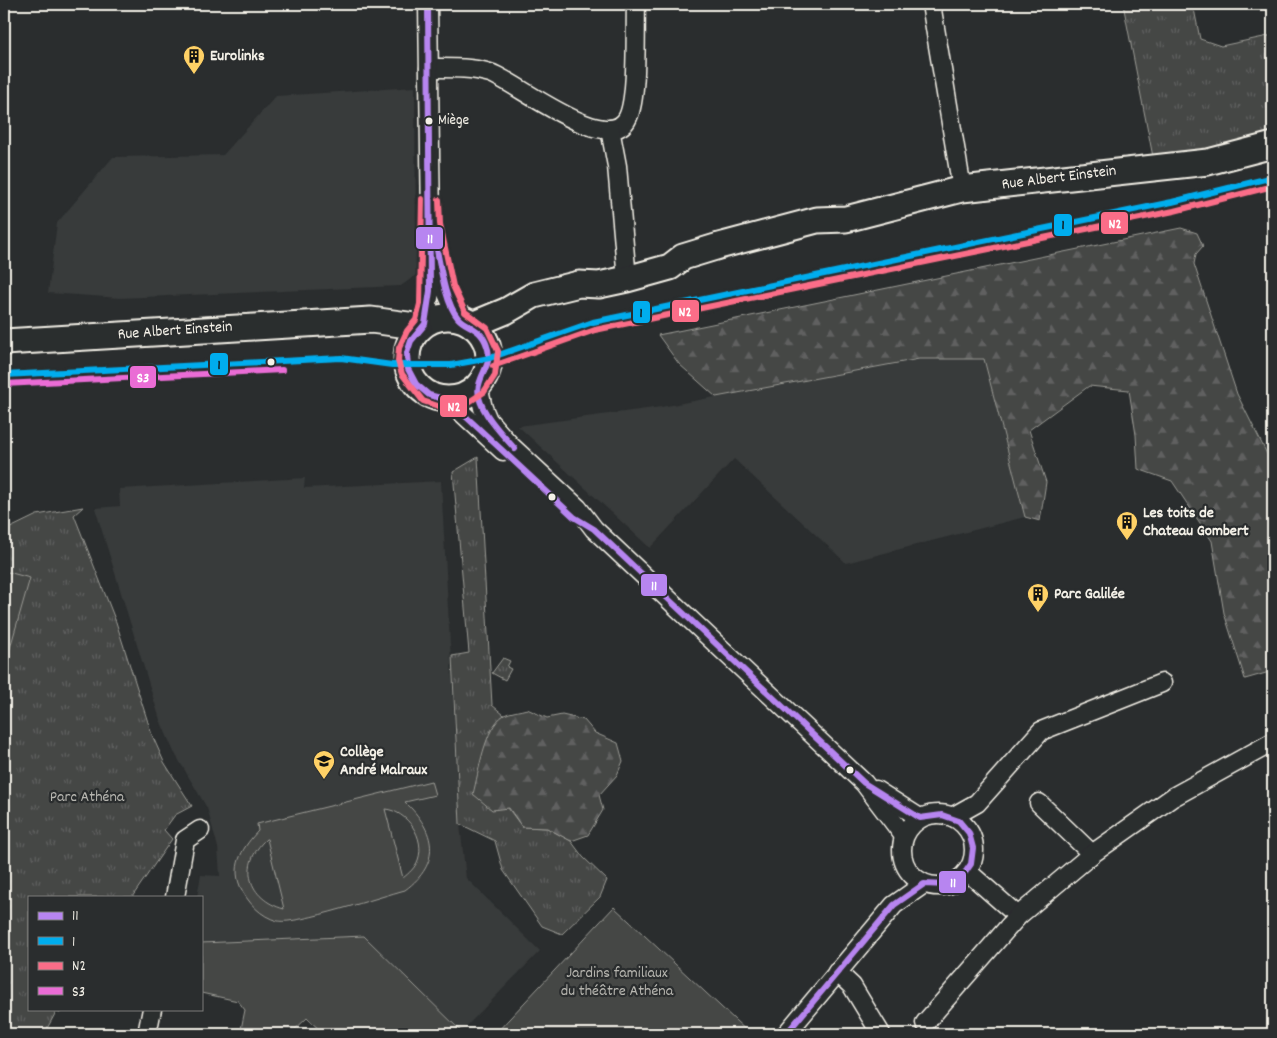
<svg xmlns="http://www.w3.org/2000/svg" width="1277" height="1038" viewBox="0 0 1277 1038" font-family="Dekko,sans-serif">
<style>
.built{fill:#373a3a}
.grass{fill:url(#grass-tufts);stroke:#9c9c96}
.forest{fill:url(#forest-firs);stroke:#9c9c96}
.garden{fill:#444645;stroke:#9c9c96;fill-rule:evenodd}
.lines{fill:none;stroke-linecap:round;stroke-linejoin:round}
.street-casing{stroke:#f4f1e8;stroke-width:21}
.secondary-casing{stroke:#f4f1e8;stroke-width:29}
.street{stroke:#2a2d2e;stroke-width:18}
.secondary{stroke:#2a2d2e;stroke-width:25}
.bus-1-casing{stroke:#2a2d2e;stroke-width:10}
.bus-2-casing{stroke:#2a2d2e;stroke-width:10}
.bus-3-casing{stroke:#2a2d2e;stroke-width:10}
.bus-4-casing{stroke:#2a2d2e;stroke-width:10}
.bus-1{stroke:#b785f0;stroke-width:6}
.bus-2{stroke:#00adee;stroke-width:6}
.bus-3{stroke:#fb6d88;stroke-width:6}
.bus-4{stroke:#ea6cd5;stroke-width:6}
.bus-dot{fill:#f4f1e8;stroke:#2a2d2e;stroke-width:2}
.labels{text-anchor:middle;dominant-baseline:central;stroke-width:4.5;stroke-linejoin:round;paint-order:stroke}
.bus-label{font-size:15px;fill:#f4f1e8;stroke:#2a2d2e;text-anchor:start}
.poi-label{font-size:16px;font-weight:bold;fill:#f4f1e8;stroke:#2a2d2e;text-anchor:start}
.street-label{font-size:16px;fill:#f4f1e8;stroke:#2a2d2e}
.park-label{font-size:16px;fill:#b6b5af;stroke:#2a2d2e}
.line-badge{stroke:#2a2d2e;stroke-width:2}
.badge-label{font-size:14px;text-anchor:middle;font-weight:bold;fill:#fff}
.pale-badge-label{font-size:14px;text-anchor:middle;font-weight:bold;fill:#111}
</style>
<defs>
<pattern id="grass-tufts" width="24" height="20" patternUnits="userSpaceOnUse" patternTransform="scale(1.25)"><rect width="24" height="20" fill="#444645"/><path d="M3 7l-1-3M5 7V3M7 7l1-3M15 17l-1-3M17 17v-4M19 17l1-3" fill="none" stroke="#606160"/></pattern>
<pattern id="forest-firs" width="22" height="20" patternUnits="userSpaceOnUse" patternTransform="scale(1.25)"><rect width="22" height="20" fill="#444645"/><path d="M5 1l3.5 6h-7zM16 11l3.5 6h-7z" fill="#606160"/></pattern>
</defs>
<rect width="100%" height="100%" fill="#2a2d2e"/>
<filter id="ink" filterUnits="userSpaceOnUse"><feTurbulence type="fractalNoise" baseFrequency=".02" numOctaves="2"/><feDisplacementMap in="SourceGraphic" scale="10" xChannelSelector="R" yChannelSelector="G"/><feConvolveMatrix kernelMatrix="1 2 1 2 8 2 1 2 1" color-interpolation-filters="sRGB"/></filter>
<g filter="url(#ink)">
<g class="built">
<path d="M415 87 416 275 401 286 120 298 48 293 57 223 113 157 223 155 276 96Z"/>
<path d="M919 359H984L1025 517 846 563 734 459 650 548 518 426 661 407Z"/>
<path d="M305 478 304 488 441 481 460 824 466 878 540 951 461 1032 364 936 201 943V897H197L201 875 220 876 218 848 207 808 174 752 160 720 95 508 120 506 119 489Z"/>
</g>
<g class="grass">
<path d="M1123 4H1193L1200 39 1221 46 1273 35V145L1155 167Z"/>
<path d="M478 457 492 705 504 715C490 732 483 748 480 770L522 827 547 828 571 841 583 857 607 880 600 897 562 934 542 926 503 870 495 841 460 824 452 656 469 653 453 472Z"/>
<path d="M83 507 74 515 116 622 152 735 164 762 192 806 175 815 164 830 172 839 132 897H29V1009H62L60 1013 56 1012 44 1034H4V531L37 515Z"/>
<path d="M503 658 510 661 507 667 511 669 505 680 492 673Z"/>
</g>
<g class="forest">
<path d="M1181 228 1197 233 1203 246 1196 254 1194 264 1237 394 1273 466V671L1245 679 1224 613 1212 541 1172 481 1138 469 1136 435 1129 390 1089 386 1029 430 1046 482 1040 521 1025 517 984 359H919L716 397 679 364 658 335Z"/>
<path d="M527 709 547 718 562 715 584 720 595 733 618 743 623 761 617 775 599 795 603 810 588 835 571 841 547 828 522 827 509 808 492 810 473 794C479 772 484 728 504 715 510 712 520 711 527 709Z"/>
</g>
<g class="garden">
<path d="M4 571 30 578 4 669Z"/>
<path d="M431 781 435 795 405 802C436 831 442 863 405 890 382 896 297 925 278 921 261 917 247 902 240 886 231 864 244 846 258 831L257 824ZM385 809C407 811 426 838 418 860 415 868 409 873 403 878ZM266 839H267L284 909C248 899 238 865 266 839Z"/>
<path d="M614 907 750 1034H495Z"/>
<path d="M364 936 464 1034H324L307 1018 290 1034H240L245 1010 238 1001 201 993V943Z"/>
</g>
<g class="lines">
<g class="street-casing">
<g id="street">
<path d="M931 4 962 189"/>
<path d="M429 68C449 68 471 67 490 73 514 80 610 159 628 117 638 96 635 30 636 4"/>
<path d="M610 129 617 166 627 279"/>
<path d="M437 252 445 289 458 318"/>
<path d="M425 324 430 291 431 225 428 4"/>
<path d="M478 386 483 408 488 420 511 446 578 508 594 529 864 783 904 836"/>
<path d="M448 400 503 451"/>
<path d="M876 790 920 818"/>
<path d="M1039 803 1092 854"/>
<circle cx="938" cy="850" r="36"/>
<path d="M952 817 977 803 1041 731 1162 683"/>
<path d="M968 872 1018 916"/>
<path d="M175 897 185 840 200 830"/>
<path d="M837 972 852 986 881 1034"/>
<path d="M925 1023 1018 916 1092 854 1173 797 1273 742"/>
<path d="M147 1034 152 1009"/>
<path d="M786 1034 894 905 924 884"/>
</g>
</g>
<g class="secondary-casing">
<g id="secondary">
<circle cx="448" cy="358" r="41"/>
<path d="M472 325 506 311 534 295 579 284 599 285 627 279 670 267 683 257 719 246 817 220 846 219 962 189 1208 162 1273 145"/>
<path d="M4 342 371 320 408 325 419 329"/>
</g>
</g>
<use href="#street" class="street"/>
<use href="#secondary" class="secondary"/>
<g class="bus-1-casing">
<g id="bus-1">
<path d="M428 4 430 291 425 324 411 341 407 353 408 369 416 384 429 395 448 400 574 517 594 529 864 783 920 818 942 815 959 821 969 833 973 848 971 864 962 877 947 885 924 884 894 905 786 1034"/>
<path d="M436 245C440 264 445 303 458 318 467 328 481 327 487 346 493 362 482 371 479 385 473 406 503 435 515 449"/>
</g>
</g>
<g class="bus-2-casing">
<path id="bus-2" d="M4 375 341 358 392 365H451L490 358 593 322 1172 202 1273 177"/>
</g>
<g class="bus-3-casing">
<g id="bus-3">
<path d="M422 199 420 304 416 320 407 331 399 348 398 361 402 374 423 401 444 408 466 404 484 392 495 375 498 351 487 328 465 312 453 286 440 224 439 200"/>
<path d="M493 366 595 330 1174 211 1273 186"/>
</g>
</g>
<g class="bus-4-casing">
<path id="bus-4" d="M4 384 282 370"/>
</g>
<use href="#bus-1" class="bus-1"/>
<use href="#bus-2" class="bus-2"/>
<use href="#bus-3" class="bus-3"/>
<use href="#bus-4" class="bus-4"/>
</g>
</g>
<defs>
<g id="building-pin" transform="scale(1.125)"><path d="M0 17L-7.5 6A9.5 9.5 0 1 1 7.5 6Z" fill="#ffd166" stroke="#2a2d2e"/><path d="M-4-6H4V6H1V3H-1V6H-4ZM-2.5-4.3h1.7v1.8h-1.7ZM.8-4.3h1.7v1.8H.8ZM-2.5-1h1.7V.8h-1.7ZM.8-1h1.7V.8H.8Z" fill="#111"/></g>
<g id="school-pin" transform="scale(1.125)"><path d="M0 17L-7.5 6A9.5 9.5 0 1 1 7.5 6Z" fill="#ffd166" stroke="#2a2d2e"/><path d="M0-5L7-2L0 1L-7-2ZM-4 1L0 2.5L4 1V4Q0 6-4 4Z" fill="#111"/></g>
</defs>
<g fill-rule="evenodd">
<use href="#building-pin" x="194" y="56"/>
<use href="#building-pin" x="1127" y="522"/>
<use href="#building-pin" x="1038" y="594"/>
<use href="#school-pin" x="324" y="761"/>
</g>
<g class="bus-dot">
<circle cx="429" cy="121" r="4.5"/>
<circle cx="271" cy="362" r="4.5"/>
<circle cx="552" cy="497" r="4.5"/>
<circle cx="850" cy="770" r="4.5"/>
</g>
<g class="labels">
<g class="bus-label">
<text x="438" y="121">Miège</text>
</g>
<g class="poi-label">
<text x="210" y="56">Eurolinks</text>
<text x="1143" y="513">Les toits de<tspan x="1143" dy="18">Chateau Gombert</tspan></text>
<text x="1054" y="594">Parc Galilée</text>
<text x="340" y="752">Collège<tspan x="340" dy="18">André Malraux</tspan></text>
</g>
<g class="street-label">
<text transform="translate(1059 178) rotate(-7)">Rue Albert Einstein</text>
<text transform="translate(175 331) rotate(-4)">Rue Albert Einstein</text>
</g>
<g class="park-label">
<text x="87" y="797">Parc Athéna</text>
<text x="617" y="973">Jardins familiaux<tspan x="617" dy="18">du théâtre Athéna</tspan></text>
</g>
</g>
<g class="line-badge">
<rect x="1100" y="211" width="29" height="24" rx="5" fill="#fb6d88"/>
<rect x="1053" y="213" width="20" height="24" rx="5" fill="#00adee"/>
<rect x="415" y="226" width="29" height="24" rx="5" fill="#b785f0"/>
<rect x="671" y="299" width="29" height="24" rx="5" fill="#fb6d88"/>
<rect x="632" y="300" width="19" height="24" rx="5" fill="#00adee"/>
<rect x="209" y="352" width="20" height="24" rx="5" fill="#00adee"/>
<rect x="129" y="365" width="28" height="24" rx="5" fill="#ea6cd5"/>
<rect x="439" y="394" width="29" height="24" rx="5" fill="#fb6d88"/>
<rect x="640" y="573" width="28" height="24" rx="5" fill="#b785f0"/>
<rect x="938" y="870" width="29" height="24" rx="5" fill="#b785f0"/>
</g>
<g class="badge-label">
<text x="1115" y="228">N2</text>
<text x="430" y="243">11</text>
<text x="685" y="316">N2</text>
<text x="143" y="382">S3</text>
<text x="454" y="411">N2</text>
<text x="654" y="590">11</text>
<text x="953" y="887">11</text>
</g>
<g class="pale-badge-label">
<text x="1063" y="229">1</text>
<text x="641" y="317">1</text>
<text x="219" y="369">1</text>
</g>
<rect width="1277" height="1038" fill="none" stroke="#2a2d2e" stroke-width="20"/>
<rect x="10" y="10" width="1257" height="1018" fill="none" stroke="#f4f1e8" stroke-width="2" filter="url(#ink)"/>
<rect x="28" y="896" width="175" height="115" fill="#2a2d2e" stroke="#7b7b78"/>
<rect x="38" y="912" width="25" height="8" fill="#b785f0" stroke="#7b7b78"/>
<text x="72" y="920" font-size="15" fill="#f4f1e8">11</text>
<rect x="38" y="937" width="25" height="8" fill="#00adee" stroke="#7b7b78"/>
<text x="72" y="946" font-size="15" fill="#f4f1e8">1</text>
<rect x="38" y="962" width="25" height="8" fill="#fb6d88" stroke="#7b7b78"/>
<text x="72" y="970" font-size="15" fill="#f4f1e8">N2</text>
<rect x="38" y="987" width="25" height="8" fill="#ea6cd5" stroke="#7b7b78"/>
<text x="72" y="996" font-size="15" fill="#f4f1e8">S3</text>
</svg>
